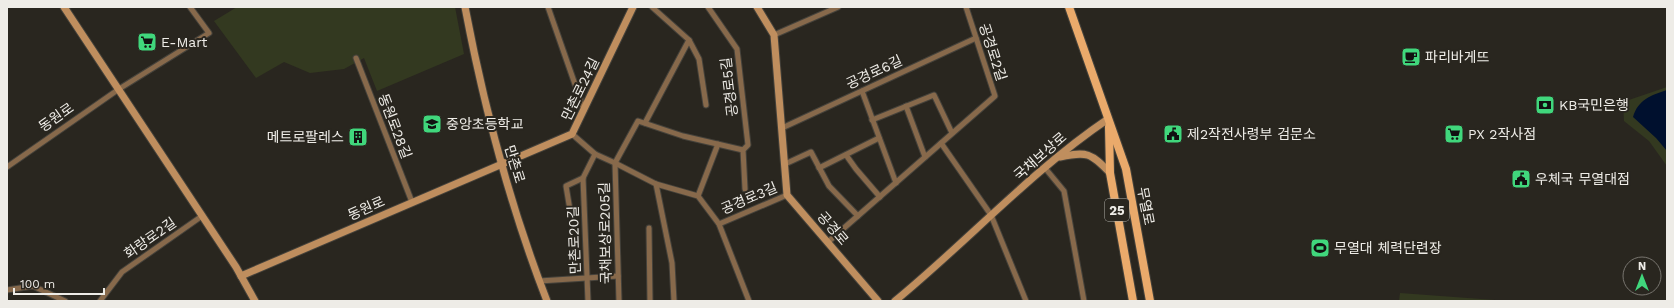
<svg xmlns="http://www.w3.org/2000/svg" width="1674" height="308" viewBox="0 0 1674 308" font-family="'Work Sans','Noto Sans KR',sans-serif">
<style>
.green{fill:#333920}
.water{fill:#00102e}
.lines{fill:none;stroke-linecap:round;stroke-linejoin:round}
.street-casing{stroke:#45423b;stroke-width:7}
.secondary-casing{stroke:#45423b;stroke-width:9}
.primary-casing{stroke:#45423b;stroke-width:10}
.street{stroke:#87694b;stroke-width:5}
.secondary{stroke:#bf8e5e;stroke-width:7}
.primary{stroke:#eaaa6b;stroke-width:8}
.labels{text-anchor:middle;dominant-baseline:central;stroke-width:4;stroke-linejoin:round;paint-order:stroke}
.shield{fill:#29261f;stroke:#b3b1ab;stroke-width:1}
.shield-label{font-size:13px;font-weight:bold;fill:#eeece7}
.poi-label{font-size:14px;fill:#eeece7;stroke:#29261f;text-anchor:start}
.street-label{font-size:14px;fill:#eeece7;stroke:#29261f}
</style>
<rect width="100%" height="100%" fill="#29261f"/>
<g class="green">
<path d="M237 7H455L464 54 377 91 364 58 344 69 310 73 284 62 256 78 214 21Z"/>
<path d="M1667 87V166L1649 141 1624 121 1623 102Z"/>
<path d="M1400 293 1508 301H1509H1399Z"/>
</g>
<path class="water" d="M1667 90V151L1656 138 1633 117C1638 100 1651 95 1667 90Z"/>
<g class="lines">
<g class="street-casing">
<g id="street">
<path d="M548 7 584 110"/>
<path d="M652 7 689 40 699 59 706 105"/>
<path d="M708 7 737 49 748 145 743 150 745 189"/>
<path d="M774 35 838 7"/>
<path d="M356 58 412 202"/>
<path d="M862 91 896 183"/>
<path d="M906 106 925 157"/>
<path d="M872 120 934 95 952 133"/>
<path d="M645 123 689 40"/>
<path d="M782 128 976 38"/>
<path d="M572 134 595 154 615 163 656 184 698 196 719 224 749 301"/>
<path d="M941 143 991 215 1026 301"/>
<path d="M846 155 856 169 880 197"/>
<path d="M785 164 811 152 829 186 858 216"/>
<path d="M7 167 119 89 209 33 190 7"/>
<path d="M819 168 879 138"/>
<path d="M1045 168 1064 191 1084 301"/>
<path d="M656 184 672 263 674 301"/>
<path d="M698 196 718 144"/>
<path d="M570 210 566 186 583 178"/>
<path d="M719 224 787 195"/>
<path d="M649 228 650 301"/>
<path d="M828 242 995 96 966 7"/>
<path d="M539 281 618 276"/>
<path d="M7 290 33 286 65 301"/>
<path d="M100 301 122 272 202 216"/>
<path d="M588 301 583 178 595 154"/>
<path d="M619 301 615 163 638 121 683 136 743 150"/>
</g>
</g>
<g class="secondary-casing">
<g id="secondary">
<path d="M64 7 236 267 255 301"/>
<path d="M465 7C484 107 510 206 547 301"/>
<path d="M757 7 774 35 787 195 878 301"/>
<path d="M1060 157C1087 151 1091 153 1110 173"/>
<path d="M241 276 572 134 633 7"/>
<path d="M895 301C967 242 1031 171 1108 119"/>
</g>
</g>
<g class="primary-casing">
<g id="primary">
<path d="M1069 7 1126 169 1150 301"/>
<path d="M1109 127 1110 173 1133 301"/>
</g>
</g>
<use href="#street" class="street"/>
<use href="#secondary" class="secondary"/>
<use href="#primary" class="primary"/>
</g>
<defs>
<g id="supermarket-square" transform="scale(1)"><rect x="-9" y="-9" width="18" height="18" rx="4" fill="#40d77c" stroke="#29261f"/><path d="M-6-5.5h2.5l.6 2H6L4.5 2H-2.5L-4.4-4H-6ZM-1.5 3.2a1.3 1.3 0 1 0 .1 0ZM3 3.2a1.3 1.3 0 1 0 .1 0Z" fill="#111"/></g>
<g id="cafe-square" transform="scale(1)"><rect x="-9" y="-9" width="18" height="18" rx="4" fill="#40d77c" stroke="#29261f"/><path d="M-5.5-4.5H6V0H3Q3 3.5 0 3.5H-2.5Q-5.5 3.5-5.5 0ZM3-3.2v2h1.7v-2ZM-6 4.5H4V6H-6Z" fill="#111"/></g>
<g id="bank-square" transform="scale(1)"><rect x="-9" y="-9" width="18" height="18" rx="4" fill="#40d77c" stroke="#29261f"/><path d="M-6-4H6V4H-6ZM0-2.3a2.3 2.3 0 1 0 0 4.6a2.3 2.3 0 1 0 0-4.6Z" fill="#111"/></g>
<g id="school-square" transform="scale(1)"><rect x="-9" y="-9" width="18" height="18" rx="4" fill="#40d77c" stroke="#29261f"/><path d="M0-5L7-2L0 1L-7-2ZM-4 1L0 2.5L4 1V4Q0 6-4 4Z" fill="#111"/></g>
<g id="civic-square" transform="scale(1)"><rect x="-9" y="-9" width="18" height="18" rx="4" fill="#40d77c" stroke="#29261f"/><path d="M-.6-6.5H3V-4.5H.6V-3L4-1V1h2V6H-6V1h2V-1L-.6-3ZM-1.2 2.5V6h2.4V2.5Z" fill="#111"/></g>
<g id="building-square" transform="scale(1)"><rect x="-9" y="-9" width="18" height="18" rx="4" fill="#40d77c" stroke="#29261f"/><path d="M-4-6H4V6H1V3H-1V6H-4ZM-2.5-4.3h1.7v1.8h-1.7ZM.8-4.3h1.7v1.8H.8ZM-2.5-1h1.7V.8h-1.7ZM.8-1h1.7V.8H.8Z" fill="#111"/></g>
<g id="stadium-square" transform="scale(1)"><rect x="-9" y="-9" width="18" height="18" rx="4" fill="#40d77c" stroke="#29261f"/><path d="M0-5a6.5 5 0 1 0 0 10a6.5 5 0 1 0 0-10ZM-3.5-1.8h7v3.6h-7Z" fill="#111"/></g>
</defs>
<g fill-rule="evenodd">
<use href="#supermarket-square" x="147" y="42"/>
<use href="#cafe-square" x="1411" y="57"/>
<use href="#bank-square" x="1545" y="105"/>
<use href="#school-square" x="432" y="124"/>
<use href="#civic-square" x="1173" y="134"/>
<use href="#supermarket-square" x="1454" y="134"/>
<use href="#building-square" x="358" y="137"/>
<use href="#civic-square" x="1521" y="179"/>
<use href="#stadium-square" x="1320" y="248"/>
</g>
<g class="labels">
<rect class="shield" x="1105" y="199" width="24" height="22" rx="3"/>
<g class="shield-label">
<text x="1117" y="210">25</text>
</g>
<g class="poi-label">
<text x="161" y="42">E-Mart</text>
<text x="1425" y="57">파리바게뜨</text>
<text x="1559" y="105">KB국민은행</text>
<text x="446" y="124">중앙초등학교</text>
<text x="1187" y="134">제2작전사령부 검문소</text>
<text x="1468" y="134">PX 2작사점</text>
<text x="344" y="137" text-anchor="end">메트로팔레스</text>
<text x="1535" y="179">우체국 무열대점</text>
<text x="1334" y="248">무열대 체력단련장</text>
</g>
<g class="street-label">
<text transform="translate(993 52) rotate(72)">공경로2길</text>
<text transform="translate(874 72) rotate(-25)">공경로6길</text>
<text transform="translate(729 87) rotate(-97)">공경로5길</text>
<text transform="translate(580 89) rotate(-64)">만촌로24길</text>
<text transform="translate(56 117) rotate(-35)">동원로</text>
<text transform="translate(395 126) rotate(69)">동원로28길</text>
<text transform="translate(1040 156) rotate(-41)">국채보상로</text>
<text transform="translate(515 164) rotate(73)">만촌로</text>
<text transform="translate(749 198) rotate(-23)">공경로3길</text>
<text transform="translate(1146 206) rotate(79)">무열로</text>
<text transform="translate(366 208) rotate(-24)">동원로</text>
<text transform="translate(833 228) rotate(49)">공경로</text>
<text transform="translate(605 233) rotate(-91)">국채보상로205길</text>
<text transform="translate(150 238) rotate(-35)">화랑로2길</text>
<text transform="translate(574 240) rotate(-92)">만촌로20길</text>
</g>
</g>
<rect width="1674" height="308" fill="none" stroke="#eeece7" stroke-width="16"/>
<g transform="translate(1642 276)"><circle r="19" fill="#29261f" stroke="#78756f"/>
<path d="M0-3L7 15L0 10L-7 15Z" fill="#40d77c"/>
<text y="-6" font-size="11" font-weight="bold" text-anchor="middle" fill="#eeece7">N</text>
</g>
<path d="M14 288v6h90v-6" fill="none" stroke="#eeece7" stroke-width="2"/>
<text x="20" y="288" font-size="12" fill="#eeece7" stroke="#29261f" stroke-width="3" paint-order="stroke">100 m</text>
</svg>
